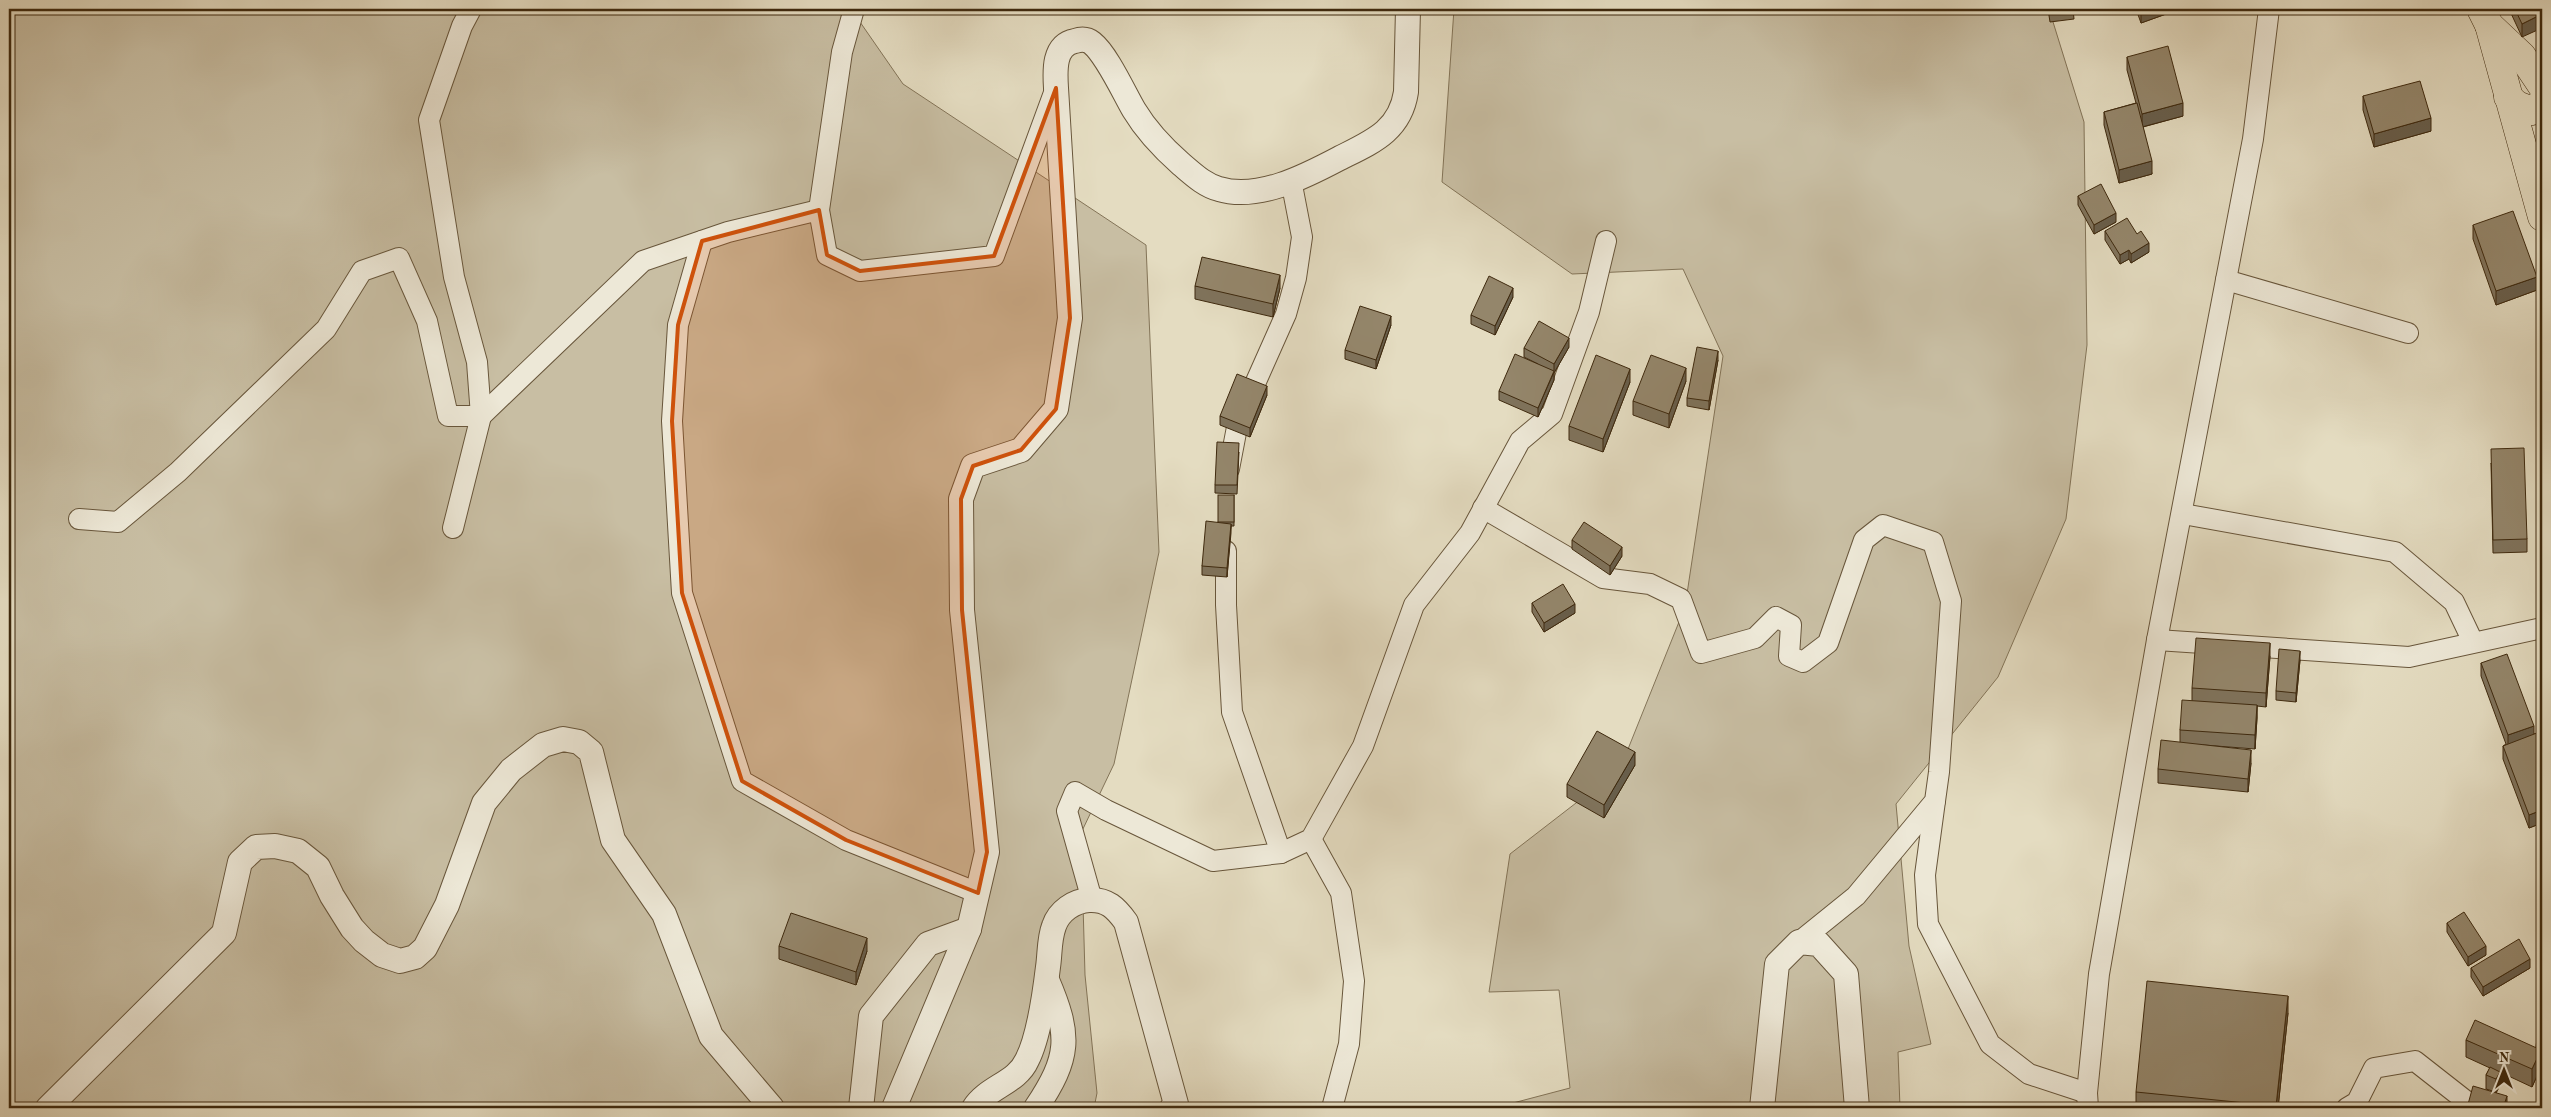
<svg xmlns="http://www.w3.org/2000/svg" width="2551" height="1117" viewBox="0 0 2551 1117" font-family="'Old Standard TT',serif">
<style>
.green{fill:#c8bea3;stroke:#837458}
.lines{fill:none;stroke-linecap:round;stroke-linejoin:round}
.service-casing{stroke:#68563b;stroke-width:12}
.minor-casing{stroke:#68563b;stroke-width:22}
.tertiary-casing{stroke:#68563b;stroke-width:26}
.primary-casing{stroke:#3e290e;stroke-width:29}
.trunk-casing{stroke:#3e290e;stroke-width:29}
.service{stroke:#ede8d7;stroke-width:10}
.minor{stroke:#ede8d7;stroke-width:20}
.tertiary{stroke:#ede8d7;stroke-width:24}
.primary{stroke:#e4dcc1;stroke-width:28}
.trunk{stroke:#e4dcc1;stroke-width:28}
.wall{fill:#7f735c;stroke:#3e290e}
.shaded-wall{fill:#685e4b;stroke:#3e290e}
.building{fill:#94866b;stroke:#3e290e}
.marked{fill:#ce520c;fill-opacity:0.2;stroke:#ce520c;stroke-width:4;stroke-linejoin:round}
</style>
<rect width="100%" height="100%" fill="#e4dcc1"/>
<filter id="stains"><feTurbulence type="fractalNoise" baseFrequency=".004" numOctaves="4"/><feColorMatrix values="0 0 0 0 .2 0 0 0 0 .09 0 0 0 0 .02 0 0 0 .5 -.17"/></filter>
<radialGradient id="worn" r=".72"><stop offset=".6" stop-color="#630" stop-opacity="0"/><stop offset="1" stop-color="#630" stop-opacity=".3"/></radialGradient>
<g class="green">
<path d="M9 9H851L903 84 1146 245 1159 552 1114 764 1081 833 1085 975 1097 1093 1094 1108H9Z"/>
<path d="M1454 9H2049L2084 122 2087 345 2066 519 1998 677 1896 804 1909 946 1931 1044 1898 1052 1900 1108H1494L1570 1088 1559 990 1489 992 1510 854 1620 769 1685 607 1723 356 1683 269 1572 274 1442 182Z"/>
</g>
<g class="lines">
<g class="service-casing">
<path id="service" d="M2542 1043 2540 1055 2542 1060"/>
</g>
<g class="minor-casing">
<g id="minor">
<path d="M854 9 842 52 819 210 827 255 860 271 994 256 1055 90"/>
<path d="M702 241 678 325 672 421 682 593 742 781 846 840 978 893"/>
<path d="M2226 280 2408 333"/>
<path d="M1229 469 1238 422 1286 314 1296 278 1302 237 1291 180"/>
<path d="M1483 508 1603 578 1650 584 1681 599 1701 653 1755 638 1776 617 1791 625 1789 656 1803 662 1828 643 1864 540 1883 525 1933 542 1951 601 1939 772 1935 801 1856 896 1799 942"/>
<path d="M2183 514 2395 552 2454 602 2473 642"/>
<path d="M79 519 118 522 178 472 326 329 362 271 399 258 427 321 448 416H481L643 261 728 232 819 210"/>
<path d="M453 528 481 416 477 362 454 277 429 120 462 26 471 9"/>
<path d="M1226 551V605L1232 712 1281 853"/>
<path d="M2157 640 2409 657 2542 628"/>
<path d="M1935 801 1925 875 1928 924 1990 1044 2029 1074 2087 1093"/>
<path d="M1311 839 1341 893 1354 981 1349 1044 1332 1108"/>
<path d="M1092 900 1067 811 1075 792 1106 810 1213 861 1281 853 1311 839 1363 746 1414 605 1470 533 1520 441 1552 414 1589 312 1606 241"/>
<path d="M2088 1108 2087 1093 2099 974 2157 640 2253 139 2269 9"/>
<path d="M2347 1108 2357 1102 2374 1068 2415 1061 2475 1108"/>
</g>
</g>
<g class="tertiary-casing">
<g id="tertiary">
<path d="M48 1108 224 933 240 862 256 847 275 846 298 851 318 867 332 896 352 928 364 941 382 955 400 961 415 957 425 948 447 905 484 803 511 770 543 745 563 739 579 742 591 752 613 840 664 914 711 1036 772 1108"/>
<path d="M861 1108 871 1016 928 944 969 929"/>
<path d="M894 1108 969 929 987 852 962 610 961 499 973 466 1021 450 1056 409 1070 318 1056 88C1055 72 1053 45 1075 41 1081 39 1087 39 1092 43 1107 55 1124 93 1134 110 1146 130 1164 149 1181 164 1193 174 1204 185 1219 189 1258 201 1306 176 1340 158 1372 142 1400 131 1406 92L1408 9"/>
<path d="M974 1108C987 1087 1017 1083 1027 1060 1038 1039 1045 992 1048 967 1050 954 1049 939 1054 926 1059 911 1074 901 1089 900 1107 899 1116 908 1126 922L1176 1104 1172 1108"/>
<path d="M1036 1108C1070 1057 1071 1036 1047 980"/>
<path d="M1762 1108 1777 964 1799 942 1819 944 1846 974 1857 1108"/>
</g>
</g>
<g class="primary-casing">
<g id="primary">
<path d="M2481 9 2489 25 2542 217"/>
<path d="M2489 25 2522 56 2542 86"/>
</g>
</g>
<g class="trunk-casing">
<path id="trunk" d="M2508 97 2517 105 2532 111 2542 103"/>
</g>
<use href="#service" class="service"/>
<use href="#minor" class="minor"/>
<use href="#tertiary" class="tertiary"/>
<use href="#primary" class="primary"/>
<use href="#trunk" class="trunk"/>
</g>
<g class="wall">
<path d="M2048 9H2073L2074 19 2050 22Z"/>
<path d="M2136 9H2180L2141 23Z"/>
<path d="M2509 9H2542L2522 37Z"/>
<path d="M2127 57 2183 116 2143 127 2152 174 2119 183 2104 125V112L2136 103 2127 70Z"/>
<path d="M2363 96 2431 131 2374 147 2363 110Z"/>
<path d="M2078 196 2116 222 2094 234 2078 205Z"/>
<path d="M2473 225 2537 290 2496 305 2473 239Z"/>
<path d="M2105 231 2149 252 2131 263 2129 259 2120 264 2105 240Z"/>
<path d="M1195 286 1280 288 1273 317 1195 299Z"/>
<path d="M1513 297 1495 335 1471 324V315Z"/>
<path d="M1391 325 1376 369 1345 359V350Z"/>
<path d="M1569 347 1554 373V380L1538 417 1499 400V391L1538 364 1524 357V348Z"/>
<path d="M1718 360 1709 410 1687 406V398Z"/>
<path d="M1686 381 1669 428 1633 415V401Z"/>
<path d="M1630 382 1603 452 1569 440V426Z"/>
<path d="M1267 395 1250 437 1220 425V416Z"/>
<path d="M1239 452 1237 494 1215 493V485Z"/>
<path d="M2491 463 2527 539V552L2493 553Z"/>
<path d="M1234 495V526H1231L1227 577 1202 575V566L1218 522Z"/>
<path d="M1572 540 1622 556 1610 575 1572 549Z"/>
<path d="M1532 603 1575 613 1544 632 1532 612Z"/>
<path d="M2542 643V666L2540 662V644Z"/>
<path d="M2270 656 2266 707 2257 706V718L2255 749 2203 745 2251 763 2248 792 2158 783V769L2180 742V730L2192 701V688Z"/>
<path d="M2300 660 2296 702 2276 700V691Z"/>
<path d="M2481 663 2534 734 2542 731V823L2529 828 2503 759V746L2506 744 2481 676Z"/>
<path d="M1635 765 1604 818 1567 797V784Z"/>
<path d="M2447 923 2486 955 2468 966 2447 932Z"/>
<path d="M779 946 867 951 856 985 779 959Z"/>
<path d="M2471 968H2530L2483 996 2471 977Z"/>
<path d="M2288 1013 2278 1108H2136V1092Z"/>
<path d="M2466 1040 2541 1067 2532 1087 2500 1072V1085L2496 1093 2507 1108 2496 1092 2486 1089V1075L2490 1068 2466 1057Z"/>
</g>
<g class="shaded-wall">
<path d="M2141 9H2180L2141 23Z"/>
<path d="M2542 14V28L2522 37V24Z"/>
<path d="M2183 103V116L2142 127V114Z"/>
<path d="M2431 118V131L2374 147V134Z"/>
<path d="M2152 161V174L2119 183V170Z"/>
<path d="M2116 213V222L2094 234V225Z"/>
<path d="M2149 243V252L2131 263V254Z"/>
<path d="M2129 250V259L2120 264V255Z"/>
<path d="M1280 275V288L1273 317V304Z"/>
<path d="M2537 277V290L2496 305V291Z"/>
<path d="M1513 288V297L1495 335V326Z"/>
<path d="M1391 316V325L1376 369V360Z"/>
<path d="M1569 338V347L1554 373V380L1538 417V408L1554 372V364Z"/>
<path d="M1718 351V360L1709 410V401Z"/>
<path d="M1686 368V381L1669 428V414Z"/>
<path d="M1630 369V382L1603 452V439Z"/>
<path d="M1267 386V395L1250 437V428Z"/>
<path d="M1231 524V533L1227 577V568Z"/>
<path d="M1622 547V556L1610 575V566Z"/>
<path d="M1575 604V613L1544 632V623Z"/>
<path d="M2270 643V656L2266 707V693Z"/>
<path d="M2300 651V660L2296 702V693Z"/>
<path d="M2257 705V718L2255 749V735Z"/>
<path d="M2534 726V739L2508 749V735Z"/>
<path d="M2251 750V763L2248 792V779Z"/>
<path d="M1635 752V765L1604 818V805Z"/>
<path d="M2542 810V823L2529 828V815Z"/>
<path d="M867 938V951L856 985V972Z"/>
<path d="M2486 946V955L2468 966V957Z"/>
<path d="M2530 959V968L2483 996V987Z"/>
<path d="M2288 996V1013L2278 1108H2276Z"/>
<path d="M2541 1050V1067L2532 1087V1069Z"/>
<path d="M2500 1072V1085L2496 1093V1079Z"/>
<path d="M2507 1096V1108H2503Z"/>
</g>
<g class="building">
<path d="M2050 9H2073L2074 10 2050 13Z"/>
<path d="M2515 9H2542V14L2522 24Z"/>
<path d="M2168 46 2183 103 2142 114 2127 57Z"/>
<path d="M2420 81 2431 118 2374 134 2363 96Z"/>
<path d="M2137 103 2152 161 2119 170 2104 112Z"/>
<path d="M2101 184 2116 213 2094 225 2078 196Z"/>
<path d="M2513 211 2537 277 2496 291 2473 225Z"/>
<path d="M2127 218 2137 234 2141 231 2149 243 2131 254 2129 250 2120 255 2105 231Z"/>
<path d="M1202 257 1280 275 1273 304 1195 286Z"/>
<path d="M1489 276 1513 288 1495 326 1471 315Z"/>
<path d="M1360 306 1391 316 1376 360 1345 350Z"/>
<path d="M1539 321 1569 338 1554 364 1524 348Z"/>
<path d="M1697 347 1718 351 1709 401 1687 398Z"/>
<path d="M1515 354 1554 371 1538 408 1499 391Z"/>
<path d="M1596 355 1630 369 1603 439 1569 426Z"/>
<path d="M1651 355 1686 368 1669 414 1633 401Z"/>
<path d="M1237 374 1267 386 1250 428 1220 416Z"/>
<path d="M1217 442 1239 443 1237 485H1215Z"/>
<path d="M2524 448 2527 539 2493 540 2491 449Z"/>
<path d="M2540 464H2542V526Z"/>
<rect x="1218" y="495" width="16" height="27"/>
<path d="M1206 521 1231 524 1227 568 1202 566Z"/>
<path d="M1584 522 1622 547 1610 566 1572 540Z"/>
<path d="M1563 584 1575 604 1544 623 1532 603Z"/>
<path d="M2196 638 2270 643 2266 693 2192 688Z"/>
<path d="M2279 649 2300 651 2296 693 2276 691Z"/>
<path d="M2507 654 2534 726 2508 735 2481 663Z"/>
<path d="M2182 700 2257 705 2255 735 2180 730Z"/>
<path d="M1597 731 1635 752 1604 805 1567 784Z"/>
<path d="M2542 731V810L2529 815 2503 746Z"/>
<path d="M2161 740 2251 750 2248 779 2158 769Z"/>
<path d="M2464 912 2486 946 2468 957 2447 923Z"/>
<path d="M791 913 867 938 856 972 779 946Z"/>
<path d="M2519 939 2530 959 2483 987 2471 968Z"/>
<path d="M2147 981 2288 996 2276 1106 2136 1092Z"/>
<path d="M2475 1020 2541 1050 2532 1069 2466 1040Z"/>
<path d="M2490 1067 2500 1072 2496 1079 2486 1075Z"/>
<path d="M2473 1086 2507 1096 2503 1108H2467Z"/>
</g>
<path class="marked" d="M1056 88 1070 318 1056 409 1021 450 973 466 961 499 962 610 987 852 978 893 846 840 742 781 682 593 672 421 678 325 702 241 819 210 827 255 860 271 994 256Z"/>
<rect width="2551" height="1117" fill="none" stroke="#e4dcc1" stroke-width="30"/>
<rect x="10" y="10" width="2531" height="1097" fill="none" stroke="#3e290e" stroke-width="2.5"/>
<rect x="15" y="15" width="2521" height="1087" fill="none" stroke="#3e290e"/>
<g transform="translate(2504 1070)" stroke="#ede8d7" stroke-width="4" paint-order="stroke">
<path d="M0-4L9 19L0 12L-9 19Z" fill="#3e290e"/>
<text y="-8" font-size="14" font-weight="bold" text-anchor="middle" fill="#3e290e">N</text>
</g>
<rect width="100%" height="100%" filter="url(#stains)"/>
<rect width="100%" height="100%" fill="url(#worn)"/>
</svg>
